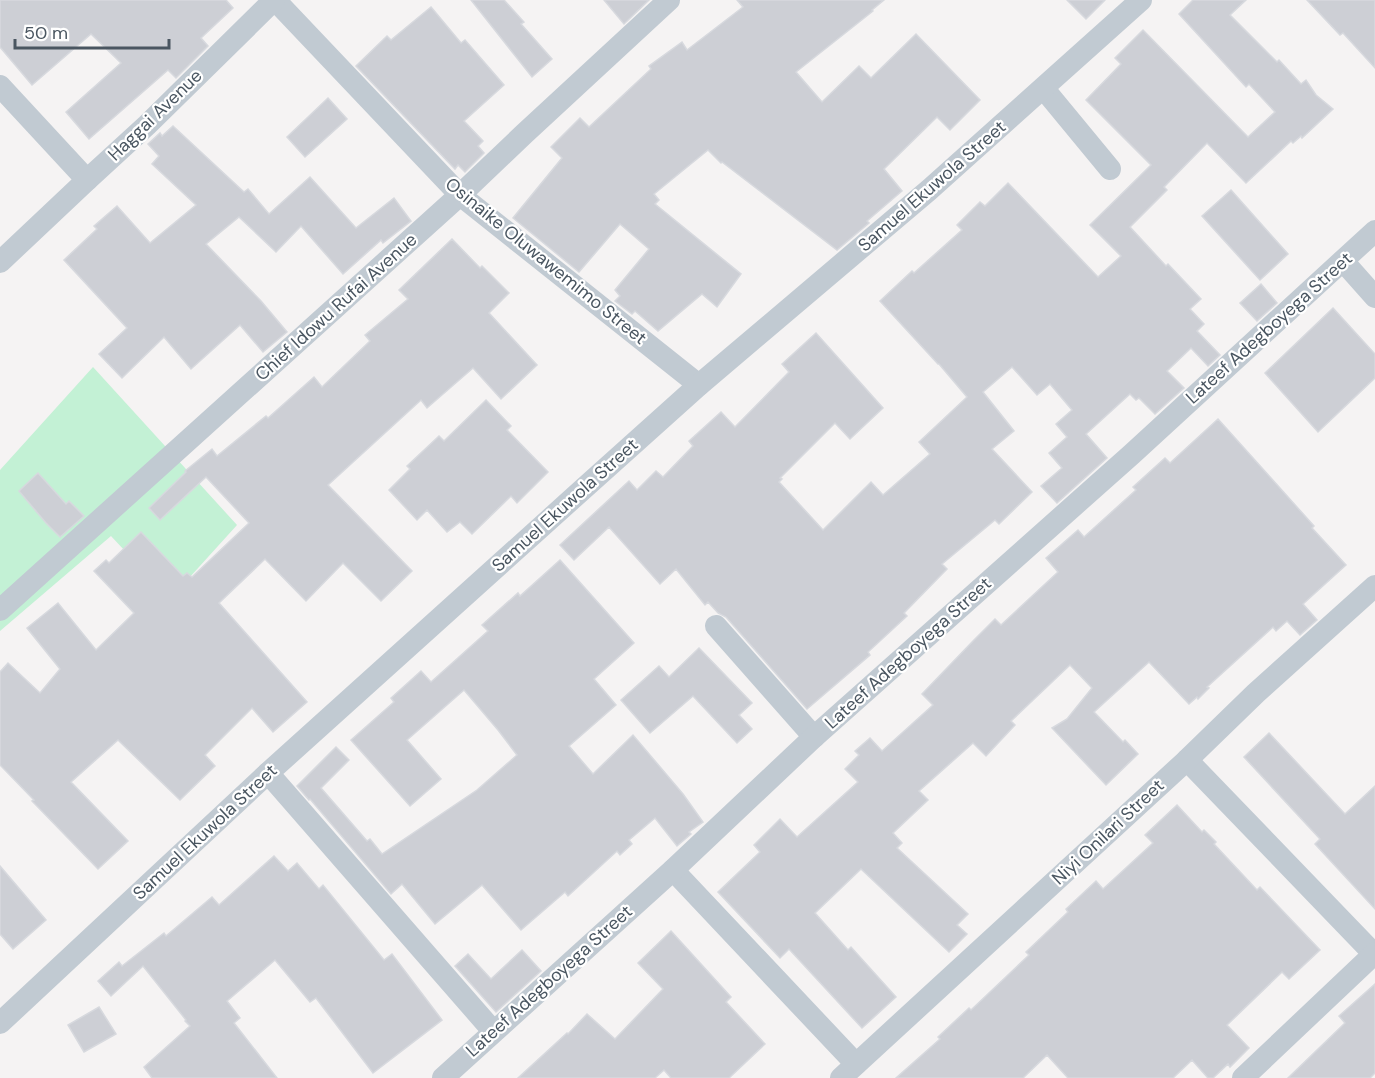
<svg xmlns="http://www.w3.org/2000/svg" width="1375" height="1078" viewBox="0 0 1375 1078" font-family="'DM Sans',sans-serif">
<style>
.green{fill:#c3f1d5}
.building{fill:#cdcfd5;stroke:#d7d9de;stroke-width:1.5}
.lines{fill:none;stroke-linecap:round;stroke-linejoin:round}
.minor{stroke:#c1cad2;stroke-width:22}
.labels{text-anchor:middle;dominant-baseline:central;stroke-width:4.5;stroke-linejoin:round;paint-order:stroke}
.street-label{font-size:18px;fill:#4a5661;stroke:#fff}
</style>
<rect width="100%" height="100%" fill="#f5f3f3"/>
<path class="green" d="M93 367 237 525 170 599 111 536 0 631V470Z"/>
<g class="building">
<path d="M0 0H226L233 8 201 38 208 46 176 78 168 70 89 139 66 112 121 63 91 34 32 85 0 47Z"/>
<path d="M471 0H504L524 22 521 24 552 59 532 77Z"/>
<path d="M604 0H649L624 24Z"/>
<path d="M737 0H884L872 10 873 11 796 72 822 102 859 66 871 78 916 34 980 100 950 130 937 117 884 169 902 191 867 221 869 223 837 250 722 162 721 163 708 150 654 194 659 200 655 204 741 274 717 307 702 294 658 331 635 311 632 314 615 301 620 296 615 290 649 249 620 224 579 272 513 218 562 158 551 147 580 118 589 127 651 69 649 66 682 42 687 50 743 7Z"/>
<path d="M1067 0H1105L1086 19Z"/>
<path d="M1193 0H1246L1230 15 1277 62 1279 60 1301 84 1306 80 1316 95 1333 109 1302 138 1301 136 1293 143 1291 141 1246 183 1207 143 1164 187 1167 190 1130 227 1166 266 1168 264 1201 299 1190 309 1204 324 1197 331 1220 355 1208 366 1191 348 1167 371 1184 388 1155 414 1139 398 1136 400 1130 394 1086 434 1107 458 1057 503 1041 486 1062 468 1049 453 1067 437 1056 424 1072 410 1050 384 1037 395 1012 367 983 392 1014 431 992 449 1032 492 999 524 995 520 942 564 947 569 904 613 907 616 868 652 870 655 807 709 726 617 718 613 708 602 705 605 676 569 660 584 609 527 574 560 560 545 629 481 637 490 656 471 663 477 693 446 689 441 721 412 735 427 789 372 782 364 816 333 883 408 850 439 835 423 780 478 782 479 779 482 823 530 871 482 883 495 930 454 919 442 967 397 939 364H938L880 301 912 271 914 273 962 230 957 225 980 202 985 206 1008 183 1098 277 1121 256 1090 225 1151 165 1086 100 1121 64 1115 58 1143 30 1248 137 1275 112 1249 84 1246 87 1179 14Z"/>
<path d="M1307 0H1375V68L1343 33 1340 35Z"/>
<path d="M431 7 461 43 465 40 504 85 464 121 483 141 478 146 484 153 465 172 458 165 455 169 356 66 387 36 391 40Z"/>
<path d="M328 98 347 119 305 157 287 137Z"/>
<path d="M173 126 244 192 248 189 269 214 310 177 356 228 394 198 411 221 383 243 381 240 343 274 301 226 276 252 239 217 206 244 261 301 287 332 263 352 240 325 191 369 164 337 122 378 99 354 127 328 64 260 97 229 94 226 117 206 150 243 196 205 152 164 159 156 148 144 160 133 162 136Z"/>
<path d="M1231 190 1288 254 1260 280 1202 216Z"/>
<path d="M452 239 480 268 482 266 509 293 489 313 537 365 501 399 473 368 427 408 421 400 328 485 412 571 381 601 343 563 306 601 265 559 219 603 307 702 273 732 252 708 205 755 215 766 180 800 118 740 71 782 128 841 98 869 32 801 34 800 0 765V672L8 663 40 693 60 669 27 628 58 603 96 650 134 613 94 571 106 560 109 563 141 532 183 576 187 573 192 577 249 523 206 477 160 520 149 508 186 472 185 471 212 449 217 456 266 416 268 418 314 377 322 387 370 341 365 335 408 299 399 290Z"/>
<path d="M1261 284 1277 303 1257 321 1240 303Z"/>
<path d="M1333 308 1375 354V378L1318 432 1265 373Z"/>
<path d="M486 400 511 426 507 430 548 472 517 503 511 496 472 534 460 522 447 532 427 510 417 520 389 490 410 469 407 466 439 436 444 441Z"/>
<path d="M1218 419 1314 526 1312 528 1346 565 1303 604 1317 620 1300 635 1287 621 1276 631 1273 627 1207 687 1209 688 1198 699 1197 697 1189 704 1149 662 1094 712 1123 742 1125 740 1138 754 1106 785 1052 728 1067 719 1092 688 1070 665 1011 721 1015 725 986 756 973 743 919 791 928 800 893 833 902 843 897 848 968 914 957 925 967 934 949 952 861 869 815 913 848 950 851 947 896 997 862 1028 789 949 780 958 718 892 760 852 754 845 780 819 797 837 858 782 845 769 859 755 855 751 870 738 882 751 933 705 922 694 973 641 995 619 1001 625 1058 572 1046 558 1078 530 1084 537 1136 490 1133 487 1165 458 1170 463Z"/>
<path d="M38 473 66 504 69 501 84 516 60 537 46 523 19 491Z"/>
<path d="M560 560 634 643 594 679 616 705 569 746 593 774 633 735 683 794 703 822 689 832 691 834 677 846 655 818 629 840 632 844 620 855 617 851 568 896 565 892 521 930 482 885 435 924 402 884 391 894 310 799 309 800 297 786 336 747 349 760 321 788 367 841 370 839 382 854 477 790 517 755 498 730 464 690 407 740 441 779 410 806 351 740 394 702 391 698 421 671 431 682 488 631 482 625 518 593 520 596Z"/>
<path d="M699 648 752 703 739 715 752 729 737 743 693 696 650 733 621 700 659 666 669 677Z"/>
<path d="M1269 733 1345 814 1375 786V909L1315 844 1320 839 1244 757Z"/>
<path d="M1177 805 1202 832 1204 830 1216 842 1214 844 1257 890 1260 887 1320 950 1289 979 1282 972 1227 1025 1249 1048 1230 1067 1228 1064 1213 1078H1208L1192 1060 1173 1078H1068L1047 1055 1023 1078H896L940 1039 938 1037 969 1008 971 1010 1029 955 1026 952 1068 912 1066 909 1096 881 1103 889 1153 843 1145 835Z"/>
<path d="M274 856 288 871 297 863 319 889 323 885 384 960 392 954 442 1020 373 1073 316 998 310 1002 275 960 227 1001 240 1018 234 1023 277 1078H152L144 1067 190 1026 185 1021 186 1020 143 966 111 996 98 981 119 962 122 966 164 933 166 936 212 897 219 905Z"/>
<path d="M0 866 46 920 13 949 0 934Z"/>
<path d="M671 931 731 997 726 1002 765 1044 729 1078H671L664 1070 655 1078H518L567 1033 568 1034 587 1014 615 1039 663 989 638 963Z"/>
<path d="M522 950 541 971 496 1012 455 966 468 954 491 979Z"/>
<path d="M1375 984V1073L1370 1078H1288L1345 1023 1339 1016Z"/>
<path d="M99 1007 116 1034 84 1052 68 1025Z"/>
</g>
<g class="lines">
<g class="minor">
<path d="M275 0 460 195 699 385"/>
<path d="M0 86 87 180"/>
<path d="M1044 89 1110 169"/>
<path d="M1343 261 1375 297"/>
<path d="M0 262 87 180 147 125 274 0"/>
<path d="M0 610 460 195 524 134 669 0"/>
<path d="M716 626 814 737"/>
<path d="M1187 760 1374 954"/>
<path d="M268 773 493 1031"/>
<path d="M673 870 856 1064"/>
<path d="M0 1023 268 773 582 490 699 385 929 190 1141 0"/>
<path d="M443 1078 673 870 814 737 1132 454 1375 231"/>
<path d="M841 1078 1187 760 1256 693 1375 586"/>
<path d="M1243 1078 1375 953"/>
</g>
</g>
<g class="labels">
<g class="street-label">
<text transform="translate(155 115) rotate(-44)">Haggai Avenue</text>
<text transform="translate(932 186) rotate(-41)">Samuel Ekuwola Street</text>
<text transform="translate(546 261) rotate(39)">Osinaike Oluwawemimo Street</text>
<text transform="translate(336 307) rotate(-42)">Chief Idowu Rufai Avenue</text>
<text transform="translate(1269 328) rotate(-42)">Lateef Adegboyega Street</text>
<text transform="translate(565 505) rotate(-42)">Samuel Ekuwola Street</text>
<text transform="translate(908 653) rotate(-42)">Lateef Adegboyega Street</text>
<text transform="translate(205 832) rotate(-43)">Samuel Ekuwola Street</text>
<text transform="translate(1108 832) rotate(-43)">Niyi Onilari Street</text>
<text transform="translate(549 981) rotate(-42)">Lateef Adegboyega Street</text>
</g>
</g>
<path d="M15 39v9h154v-9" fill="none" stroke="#4a5661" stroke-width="3"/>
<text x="24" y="39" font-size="18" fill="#4a5661" stroke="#ffffff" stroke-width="4.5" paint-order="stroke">50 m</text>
</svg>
